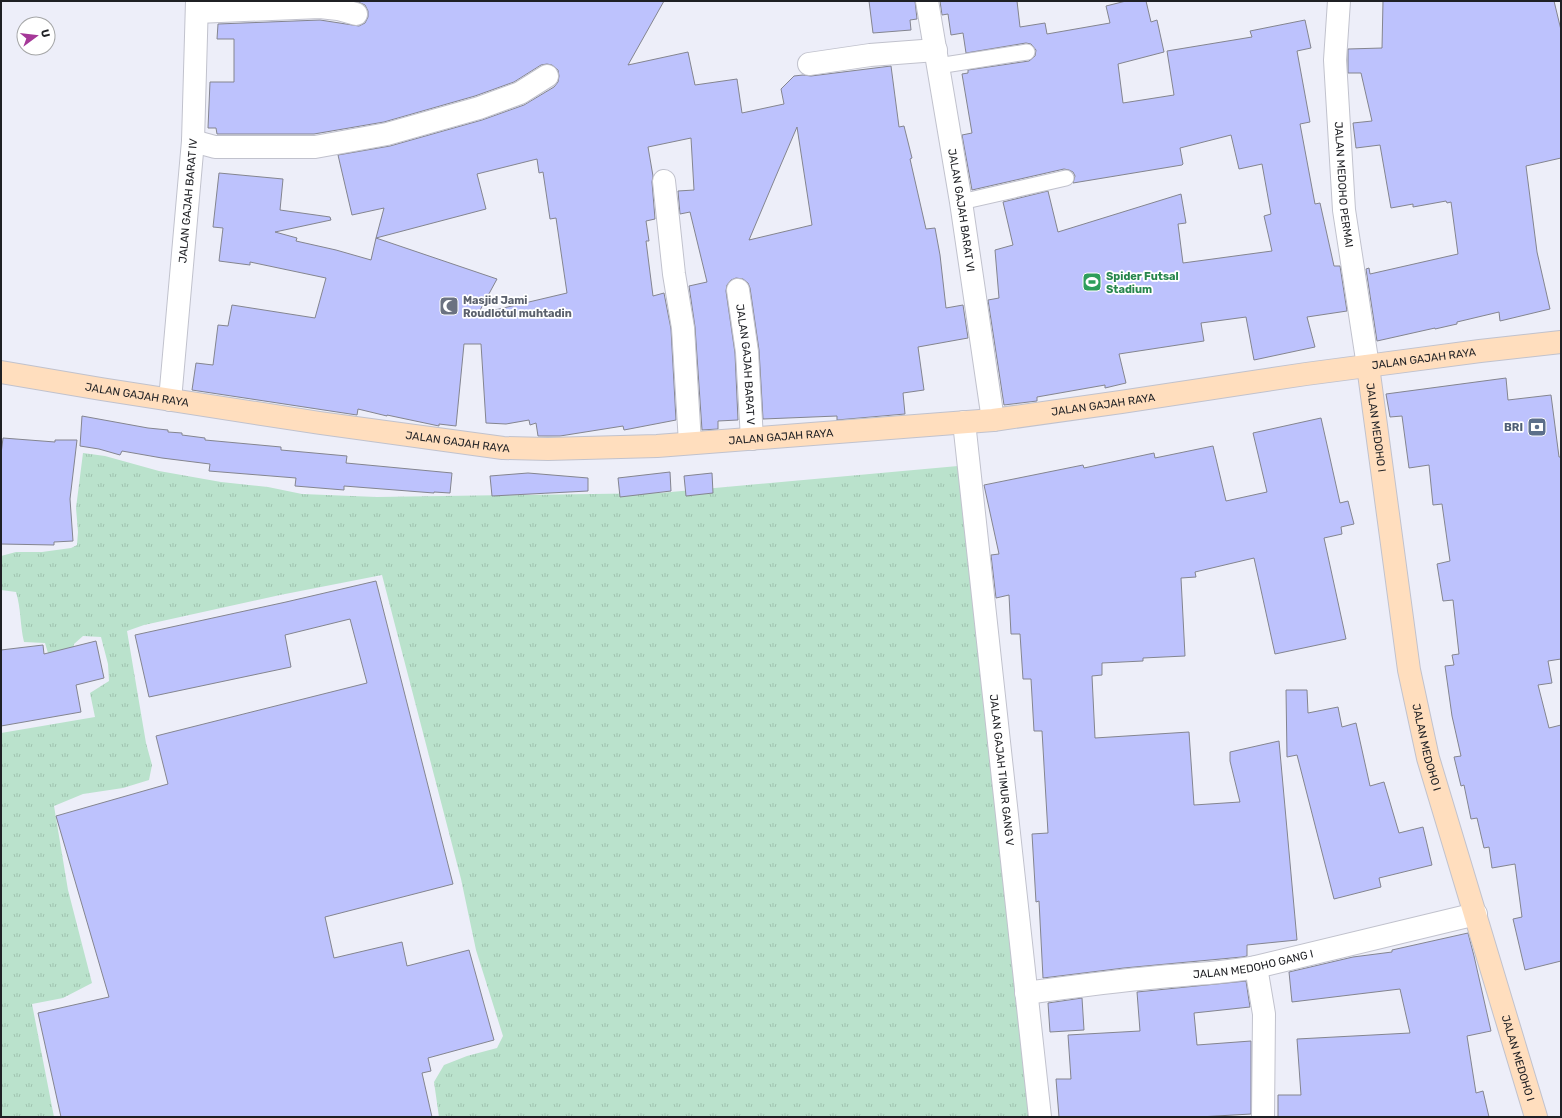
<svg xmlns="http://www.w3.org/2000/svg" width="1562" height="1118" viewBox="0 0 1562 1118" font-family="Rubik,sans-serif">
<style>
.grass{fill:url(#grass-tufts)}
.building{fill:#bdc2fd;stroke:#84858f;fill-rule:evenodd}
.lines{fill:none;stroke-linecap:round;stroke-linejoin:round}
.lane-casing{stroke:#c1c2cd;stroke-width:17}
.street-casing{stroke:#c1c2cd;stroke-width:24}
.secondary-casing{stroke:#c1c2cd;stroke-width:24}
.lane{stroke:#fff;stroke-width:15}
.street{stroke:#fff;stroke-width:22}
.secondary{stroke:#ffdebe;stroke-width:22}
.labels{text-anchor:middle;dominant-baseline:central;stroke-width:3.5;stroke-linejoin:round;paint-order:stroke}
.street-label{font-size:11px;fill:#1f2024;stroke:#fff}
.leisure-label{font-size:11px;font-weight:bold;fill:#27864d;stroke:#fff;text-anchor:start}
.worship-label{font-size:11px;font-weight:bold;fill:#5b616d;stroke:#fff;text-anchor:start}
.service-label{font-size:11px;font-weight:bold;fill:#4e5e75;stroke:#fff;text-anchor:end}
</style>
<defs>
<pattern id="grass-tufts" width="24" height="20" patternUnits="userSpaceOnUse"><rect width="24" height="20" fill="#bae2cc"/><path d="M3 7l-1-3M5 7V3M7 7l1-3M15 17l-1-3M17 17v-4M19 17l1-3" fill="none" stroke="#9fc2af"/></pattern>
</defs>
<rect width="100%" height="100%" fill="#edeef9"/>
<path class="grass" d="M83 453 105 456 159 471 221 482 268 487 302 494 377 497 660 493 958 466 1032 1117H439L434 1082 444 1065 467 1056 497 1048 503 1036 476 950 461 879 382 575 280 595 144 625 127 631 146 743 152 765 149 780 123 788 83 794 54 806 68 890 92 983 63 998 32 1004 54 1117H1V733L95 717 90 693 109 681 108 664 101 637 83 636 74 644 73 655 53 670 45 643 24 642C20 625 21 608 16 592L1 590V556L16 552H42L71 548 77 545 78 532 76 508Z"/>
<g class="building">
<path d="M356 1H664L628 65 688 52 695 85 737 79 742 113 784 104 781 89 794 76 803 75 811 76 891 66 899 127 904 126 912 158 910 159 926 229 935 228 940 255 946 308 963 305 968 338 918 347 924 390 903 393 905 414 837 420V416L763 419 759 350 750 288 748 283 743 279 736 278 731 280 727 285 726 291 735 353 738 420 718 421V429L702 430 695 327 689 286 707 282 690 212 680 214 678 191 694 190 691 138 648 147 653 176 652 182 655 219 646 221 649 241H646L653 296 664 293 671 329 676 420 624 430 623 426 560 436H538L536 423 530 425 529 420 506 424 486 423 481 344H464L456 426 439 424V426L387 415V416L358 409 357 415 192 390 196 363 213 365 218 325 228 326 232 305 315 318 326 278 250 262V265L219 261 223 228 213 227 219 173 283 179 280 210 330 217 331 220 275 232 297 238 296 241 336 250 371 260 376 238 497 279 478 314 567 293 556 218 550 219 543 172 539 173 537 159 477 174 486 209 376 238 384 208 352 215 338 155 390 146 482 120 524 105 554 87 558 82 559 76 558 70 552 65 547 64 541 65 514 82 475 96 384 122 314 134H217L216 128H208L210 82H234V39H217L218 24 320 20 359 26 365 23 368 17V11L365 5ZM797 127 812 225 749 240 776 176Z"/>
<path d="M869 1H915L917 19 910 20 911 30 873 33Z"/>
<path d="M940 1H1017L1020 27 1045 23 1047 34 1110 23 1106 6 1126 1H1146L1151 22 1157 20 1164 52 1118 64 1123 103 1174 95 1167 51 1252 37 1250 31 1305 20 1311 48 1297 51 1310 122 1300 124 1315 204 1320 203 1334 266H1340L1347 311 1307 317 1315 347 1254 360 1246 317 1201 323 1204 341 1119 354 1126 383 1105 388V385L1037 397V401L1004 405 988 300 999 298 995 250 1013 245 1003 202 1048 191 1058 232 1181 194 1186 223 1178 224 1183 263 1272 251 1264 216 1271 214 1262 164 1239 169 1231 135 1180 148 1183 164 1182 165 1073 183 1075 176 1073 172 1069 170 1064 169 972 190 962 135 972 133 962 74 968 73V70L1029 61 1035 56 1036 50 1031 44 1026 43 966 53 963 33 951 35 948 14 942 15Z"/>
<path d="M1383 1H1554L1561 30V158L1526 166 1537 252 1550 309 1500 321 1499 312 1457 322V324L1435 329V328L1377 341 1366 269 1369 268 1370 274 1458 254 1451 202 1447 203 1446 201 1413 207V204L1391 208 1380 145 1356 148 1353 123 1372 121 1361 73H1348V49L1382 48Z"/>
<path d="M1506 378 1508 400 1551 395 1559 457H1561V659L1548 661 1552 683 1538 685 1549 728 1561 725V961L1525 970 1513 919 1522 917 1515 864 1492 868 1489 847 1484 848 1477 818 1471 819 1464 785 1461 786 1454 757 1461 756 1452 716 1445 666 1454 665 1452 655 1459 654 1453 600 1443 601 1437 564 1450 561 1442 504 1433 505 1429 465 1409 468 1402 416 1390 417 1386 394Z"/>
<path d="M82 416 148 428 168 430V432L182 433V435L205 438V440L281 447V450L347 456 346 463 452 473 450 493 434 492V493L344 486V490L295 486 296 478 209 471 210 464 162 458 122 451 120 455 99 449 80 446Z"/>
<path d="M1321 418 1340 503 1348 501 1354 524 1341 527 1342 534 1324 538 1346 639 1275 654 1254 558 1195 572 1196 577 1181 578 1185 656 1143 658V661L1102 663V675L1092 676 1095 738 1189 732 1194 805 1240 802 1230 761V752L1279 741 1297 940 1247 945V956L1242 957 1124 968 1043 978 1039 901 1036 902 1032 834 1048 833 1042 731H1034L1031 679H1023L1020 634H1011L1009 595 996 598 991 555 999 554 984 485 1083 465 1084 468 1154 453 1155 458 1213 446 1226 501 1267 492 1253 433Z"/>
<path d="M3 438 55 442V440H77L70 499 73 541 54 542V545L1 544V454Z"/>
<path d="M670 472 671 491 620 497 618 478Z"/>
<path d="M528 473 588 478V491L492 496 490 476Z"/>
<path d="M712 473 713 493 686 496 684 476Z"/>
<path d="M376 581 453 884 325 917 334 958 402 942 407 966 469 950 494 1040 428 1058 431 1071 422 1073 432 1117H61L38 1013 109 997 56 816 168 784 156 736 367 683 350 619 285 635 291 667 149 697 135 635 286 602Z"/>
<path d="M96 641 104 678 76 685 81 712 1 726V650L43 645 44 654Z"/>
<path d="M1286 690H1307L1308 713 1338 707 1342 727 1356 723 1370 786 1384 782 1399 833 1423 827 1432 865 1379 878 1381 887 1334 899 1297 755 1287 757Z"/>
<path d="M1468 933 1474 956 1491 1031 1467 1036 1476 1093 1483 1091 1489 1117H1278V1095H1301L1297 1039 1410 1033 1400 989 1292 1002 1289 972 1353 957 1392 952V950Z"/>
<path d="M1246 981 1250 1007 1194 1013 1197 1045 1251 1041V1114L1199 1117H1059L1056 1079H1071L1068 1035 1140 1031 1137 992Z"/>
<path d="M1082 998 1084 1030 1050 1032 1048 1003Z"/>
</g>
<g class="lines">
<g class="lane-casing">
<g id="lane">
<path d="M938 66 1027 52"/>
<path d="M961 202 1066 178"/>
</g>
</g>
<g class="street-casing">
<g id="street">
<path id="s1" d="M927 1 961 202 993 420"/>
<path id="s2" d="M1339 1 1335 60 1344 210 1368 366"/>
<path d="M197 12 320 7 338 9 356 14"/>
<path d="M809 64 870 55 936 50"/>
<path d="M193 141 215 147H315L387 134 479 108 520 93 547 76"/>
<path d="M664 181 674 274 683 328 690 443"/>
<path id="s3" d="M738 290 747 352 752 439"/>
<path id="s4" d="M170 400 193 141 197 1"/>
<path id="s5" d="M964 422 1040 1117"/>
<path d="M1256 967 1264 1014 1263 1117"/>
<path id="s6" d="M1026 993C1070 987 1115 981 1159 977 1192 974 1224 973 1256 967L1476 914"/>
</g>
</g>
<g class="secondary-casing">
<g id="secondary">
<path id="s7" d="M1368 366 1409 670 1428 758 1536 1117"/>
<path id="s8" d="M1 372 101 389 320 423 503 448 548 449 657 446 993 420 1121 402 1306 374 1480 351 1561 342"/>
</g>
</g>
<use href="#lane" class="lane"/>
<use href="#street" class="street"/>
<use href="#secondary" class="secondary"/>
</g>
<defs>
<g id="stadium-square" transform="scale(1)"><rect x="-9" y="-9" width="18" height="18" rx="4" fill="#2e9e5b" stroke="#fff"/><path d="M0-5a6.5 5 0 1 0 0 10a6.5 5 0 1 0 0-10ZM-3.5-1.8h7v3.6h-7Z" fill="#fff"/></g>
<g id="mosque-square" transform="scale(1)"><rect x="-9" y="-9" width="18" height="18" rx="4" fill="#6b7280" stroke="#fff"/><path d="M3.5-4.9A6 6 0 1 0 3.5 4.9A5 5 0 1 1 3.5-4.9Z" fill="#fff"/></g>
<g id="bank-square" transform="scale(1)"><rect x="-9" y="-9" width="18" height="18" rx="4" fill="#5c6f8a" stroke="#fff"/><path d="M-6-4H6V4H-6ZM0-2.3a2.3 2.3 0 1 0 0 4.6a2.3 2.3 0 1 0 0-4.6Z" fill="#fff"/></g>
</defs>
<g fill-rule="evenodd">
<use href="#stadium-square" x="1092" y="282"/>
<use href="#mosque-square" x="449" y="306"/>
<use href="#bank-square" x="1537" y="427"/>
</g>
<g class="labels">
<g class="street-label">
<text stroke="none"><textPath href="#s2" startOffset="184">JALAN MEDOHO PERMAI</textPath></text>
<text stroke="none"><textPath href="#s4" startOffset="200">JALAN GAJAH BARAT IV</textPath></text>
<text stroke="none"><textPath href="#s1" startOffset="212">JALAN GAJAH BARAT VI</textPath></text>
<text stroke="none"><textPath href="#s8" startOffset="1434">JALAN GAJAH RAYA</textPath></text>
<text stroke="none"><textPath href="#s3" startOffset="75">JALAN GAJAH BARAT V</textPath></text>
<text stroke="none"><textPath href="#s8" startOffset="138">JALAN GAJAH RAYA</textPath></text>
<text stroke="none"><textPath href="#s8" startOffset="1110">JALAN GAJAH RAYA</textPath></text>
<text stroke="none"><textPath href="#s7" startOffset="62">JALAN MEDOHO I</textPath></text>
<text stroke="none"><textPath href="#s8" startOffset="786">JALAN GAJAH RAYA</textPath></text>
<text stroke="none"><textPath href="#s8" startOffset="462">JALAN GAJAH RAYA</textPath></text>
<text stroke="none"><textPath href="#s7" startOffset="386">JALAN MEDOHO I</textPath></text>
<text stroke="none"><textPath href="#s5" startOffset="350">JALAN GAJAH TIMUR GANG V</textPath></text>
<text stroke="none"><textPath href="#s6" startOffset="229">JALAN MEDOHO GANG I</textPath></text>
<text stroke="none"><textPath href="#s7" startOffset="710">JALAN MEDOHO I</textPath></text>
</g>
<g class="leisure-label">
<text x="1106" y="276">Spider Futsal<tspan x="1106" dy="13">Stadium</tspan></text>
</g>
<g class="worship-label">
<text x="463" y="300">Masjid Jami<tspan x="463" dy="13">Roudlotul muhtadin</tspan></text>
</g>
<g class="service-label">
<text x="1523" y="427">BRI</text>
</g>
</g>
<rect width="1562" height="1118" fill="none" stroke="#1f2024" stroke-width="4"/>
<g transform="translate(36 36) rotate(75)"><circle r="19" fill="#ffffff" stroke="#a5a6a7"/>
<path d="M0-3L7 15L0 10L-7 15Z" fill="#a53898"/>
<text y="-6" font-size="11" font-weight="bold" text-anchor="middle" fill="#1f2024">U</text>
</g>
</svg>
